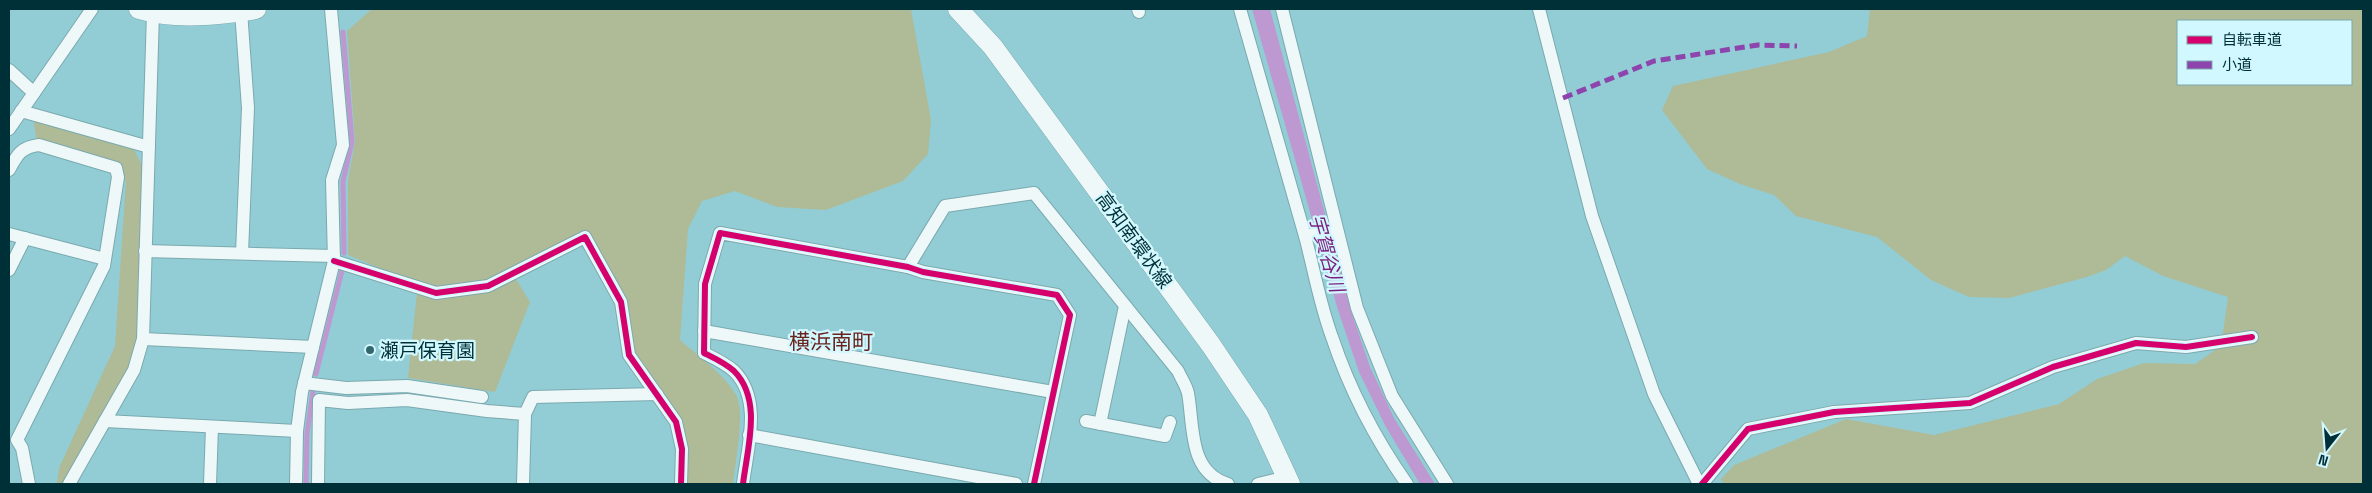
<svg xmlns="http://www.w3.org/2000/svg" width="2372" height="493" viewBox="0 0 2372 493" font-family="'Space Grotesk','Noto Sans JP',sans-serif">
<style>
.green{fill:#afba97;fill-rule:evenodd}
.water{fill:#be98d1}
.lines{fill:none;stroke-linecap:round;stroke-linejoin:round}
.stream{stroke:#be98d1;stroke-width:5}
.minor-casing{stroke:#7aa9af;stroke-width:14}
.primary-casing{stroke:#7aa9af;stroke-width:21}
.minor{stroke:#eff8f9;stroke-width:12}
.primary{stroke:#eff8f9;stroke-width:20}
.quiet{stroke:#8e44ad;stroke-width:5;stroke-dasharray:10 5;stroke-linecap:butt}
.cycleway-casing{stroke:#d1f8fe;stroke-width:9}
.cycleway{stroke:#d6006c;stroke-width:6}
.poi-dot{fill:#33676e;stroke:#d1f8fe;stroke-width:2}
.labels{text-anchor:middle;dominant-baseline:central;stroke-width:4.5;stroke-linejoin:round;paint-order:stroke}
.street-label{font-size:19px;fill:#003037;stroke:#d1f8fe}
.poi-label{font-size:19px;fill:#003037;stroke:#d1f8fe;text-anchor:start}
.water-label{font-size:20px;font-style:italic;fill:#7d1e7e;stroke:#d1f8fe}
.quarter-label{font-size:21px;fill:#69241f;stroke:#d1f8fe}
</style>
<rect width="100%" height="100%" fill="#92cdd5"/>
<g class="green">
<path d="M372 9H911L931 120 928 154 903 181 826 210 777 207 735 191 702 201 688 229 680 340C697 355 727 376 737 397 745 414 735 464 733 484H686L687 449 633 352 602 258 586 230 487 284 436 291 348 255V180L355 142 347 31Z"/>
<path d="M1870 9H2363V484H1723L1721 479 1734 465 1846 419 1934 435 2059 404 2097 379 2144 363 2195 364 2221 346 2228 297 2163 276 2125 256 2106 270 2087 277 2009 298 1969 297 1931 280 1877 237 1796 216 1774 195 1740 184 1707 169 1662 110 1673 86 1829 52 1867 36ZM2178 21H2351V84H2178Z"/>
<path d="M33 117 131 144 149 178 138 251 151 292 128 367 83 465 78 484H57L59 468 115 346 126 181 98 160 37 144Z"/>
<path d="M514 276 530 302 495 392 408 378 417 292Z"/>
</g>
<path class="water" d="M1252 9H1270L1351 311 1370 367 1394 418 1435 484H1420L1386 427 1359 372 1338 310Z"/>
<g class="lines">
<g class="stream">
<path d="M343 32 352 142 343 181 344 253"/>
<path d="M316 374 342 271"/>
<path d="M306 484 307 434 313 391"/>
</g>
<g class="minor-casing">
<g id="minor">
<path d="M1138 9 1139 12"/>
<path d="M1240 9 1305 236 1336 229"/>
<path d="M1282 9 1357 308 1392 396 1447 484"/>
<path d="M1539 9 1592 216 1654 394 1699 484"/>
<path d="M241 11 248 108 242 253"/>
<path d="M9 70 34 93"/>
<path d="M21 111 149 147"/>
<path d="M9 129 92 9"/>
<path d="M9 170C17 155 21 147 39 145L116 168 118 177 104 266 17 440 22 448 29 484"/>
<path d="M9 234 105 259"/>
<path d="M1305 236C1314 270 1320 305 1332 337 1349 388 1376 440 1407 484"/>
<path d="M145 251 334 256"/>
<path d="M334 261 436 293 488 286 585 237 621 302 629 355 676 422 682 449 681 484"/>
<path d="M908 267 945 206 1034 193 1178 371C1181 378 1186 385 1188 393 1194 426 1188 472 1228 484"/>
<path d="M9 270 25 238"/>
<path d="M704 331 1053 392"/>
<path d="M143 339 313 347"/>
<path d="M304 383 346 388 407 386 482 397"/>
<path d="M525 414 533 397 657 394"/>
<path d="M105 421 297 431"/>
<path d="M1086 421 1165 436 1170 422"/>
<path d="M1100 424 1125 306"/>
<path d="M749 435 1016 484"/>
<path d="M69 484 134 370 143 339 153 13"/>
<path d="M210 484 212 427"/>
<path d="M296 484 297 431 302 392 334 261 332 180 343 145 331 9"/>
<path d="M318 484 319 400 348 403 407 400 487 411 525 414 523 484"/>
<path d="M743 484C747 449 763 400 734 371 725 363 714 358 704 353L705 284 720 233 908 267 923 272 1057 295 1070 315 1034 484"/>
<path d="M1258 484 1288 477"/>
<path d="M1702 484 1748 429 1834 412 1970 403 2053 367 2136 343 2186 347 2252 337"/>
</g>
</g>
<g class="primary-casing">
<g id="primary">
<path d="M139 9C176 20 219 15 256 9"/>
<path d="M958 9 993 47 1211 345 1258 415 1290 484"/>
</g>
</g>
<use href="#minor" class="minor"/>
<use href="#primary" class="primary"/>
<path class="quiet" d="M1563 98 1654 61 1758 45 1797 46"/>
<g class="cycleway-casing">
<g id="cycleway">
<path d="M334 261 436 293 488 286 585 237 621 302 629 355 676 422 682 449 681 484"/>
<path d="M743 484C747 449 763 400 734 371 725 363 714 358 704 353L705 284 720 233 908 267 923 272 1057 295 1070 315 1034 484"/>
<path d="M1702 484 1748 429 1834 412 1970 403 2053 367 2136 343 2186 347 2252 337"/>
</g>
</g>
<use href="#cycleway" class="cycleway"/>
</g>
<circle class="poi-dot" cx="370" cy="350" r="5"/>
<g class="labels">
<g class="street-label">
<text transform="translate(1134 240) rotate(54)">高知南環状線</text>
</g>
<g class="poi-label">
<text x="380" y="350">瀬戸保育園</text>
</g>
<g class="water-label">
<text transform="translate(1327 253) rotate(74)">宇賀谷川</text>
</g>
<g class="quarter-label">
<text x="831" y="341">横浜南町</text>
</g>
</g>
<rect width="2372" height="493" fill="none" stroke="#003037" stroke-width="20"/>
<rect x="2177" y="20" width="175" height="65" fill="#d1f8fe" stroke="#7da8ae"/>
<rect x="2187" y="36" width="25" height="8" fill="#d6006c" stroke="#7da8ae"/>
<text x="2222" y="45" font-size="15" fill="#003037">自転車道</text>
<rect x="2187" y="61" width="25" height="8" fill="#8e44ad" stroke="#7da8ae"/>
<text x="2222" y="70" font-size="15" fill="#003037">小道</text>
<g transform="translate(2327 448) rotate(197)" stroke="#d1f8fe" stroke-width="4" paint-order="stroke">
<path d="M0-4L9 19L0 12L-9 19Z" fill="#003037"/>
<text y="-8" font-size="14" font-weight="bold" text-anchor="middle" fill="#003037">N</text>
</g>
</svg>
